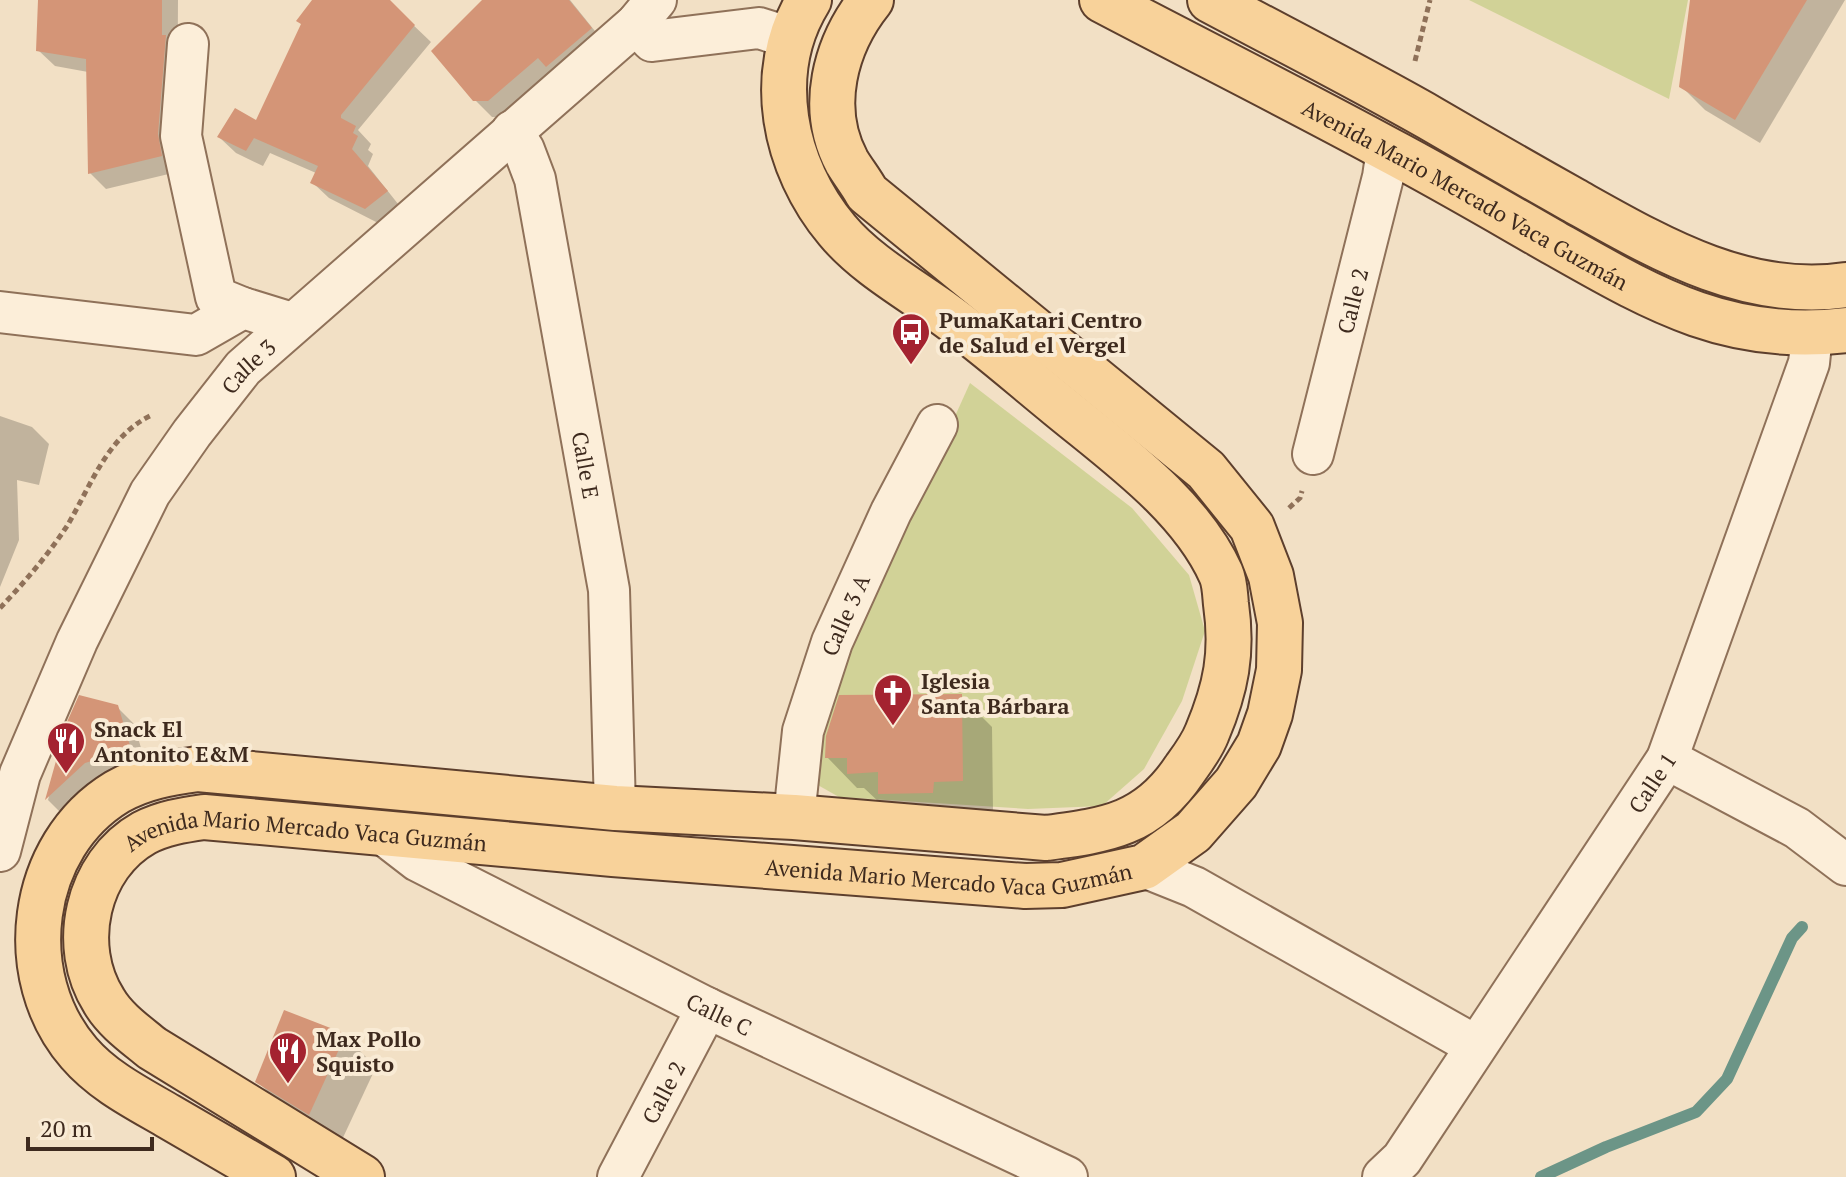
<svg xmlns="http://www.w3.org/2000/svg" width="1846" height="1177" viewBox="0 0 1846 1177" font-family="'PT Serif',serif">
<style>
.green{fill:#d1d297}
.shadow{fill:#0003}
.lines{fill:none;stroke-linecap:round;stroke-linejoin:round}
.stream{stroke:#6c9587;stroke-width:12}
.building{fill:#d49577}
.minor-casing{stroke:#8f7159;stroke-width:44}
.primary-casing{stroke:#5d3f2d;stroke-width:48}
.path{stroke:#8f7159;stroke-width:5;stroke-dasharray:6 4;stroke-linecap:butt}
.minor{stroke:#fceed9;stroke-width:40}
.primary{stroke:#f8d29a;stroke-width:44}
.labels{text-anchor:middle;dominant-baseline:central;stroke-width:8;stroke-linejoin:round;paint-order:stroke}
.street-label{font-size:22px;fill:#3e2a1e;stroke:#f9ebd5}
.poi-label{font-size:22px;font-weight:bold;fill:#3e2a1e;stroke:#f9ebd5;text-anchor:start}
</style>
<rect width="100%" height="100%" fill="#f2e0c5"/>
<g class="green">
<path d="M1469 0H1688L1669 99Z"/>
<path d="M970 383 1132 508 1189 575 1205 631 1182 701 1144 769 1102 806 1028 809 839 797 816 784 815 763 844 662Z"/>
</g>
<g class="shadow">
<path d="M40 0H178L177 172 106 189 90 173 88 72 55 66 38 50Z"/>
<path d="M315 0H387L431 42 358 130 371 144 368 150 373 154 368 166 402 209 382 225 329 198 312 182 316 173 270 153 263 166 236 153 219 137 256 123Z"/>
<path d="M485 0H570L607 46 505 117H492L475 100Z"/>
<path d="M1692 0H1845L1760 143 1705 110 1681 86Z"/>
<path d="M0 416 32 427 49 444 39 485 17 480 19 540 0 587Z"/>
<path d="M961 696 992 727 993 811 964 812 880 803 864 788H857L827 757Z"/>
<path d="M117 707 134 724 146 765 63 815 48 800 69 723Z"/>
<path d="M285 1012 345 1036 376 1067 340 1144 288 1112 257 1081Z"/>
</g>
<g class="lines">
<path class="stream" d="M1541 1177 1606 1147 1696 1112 1727 1079 1792 938 1802 927"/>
</g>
<g class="building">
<path d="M38 0H162V35H166L158 134 162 156 88 174 86 59 36 51Z"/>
<path d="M312 0H390L415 25 341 115V118L356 126 353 133 358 136 352 149 388 191 365 209 310 183 318 166 254 138 246 151 217 137 235 108 256 120 301 24 296 21Z"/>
<path d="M482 0H569L592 28 546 67 538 58 488 101H473L431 51Z"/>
<path d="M1690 0H1807L1735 120 1679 87Z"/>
<path d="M962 694 963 781 934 782 933 793 878 794V772L847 774V758H825L826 736 839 695Z"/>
<path d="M79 695 118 705 131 749 85 763 45 800 67 722Z"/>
<path d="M284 1010 346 1034 309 1115 255 1082Z"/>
</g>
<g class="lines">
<g class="minor-casing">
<g id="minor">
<path d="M636 24 652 41 759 28 791 38"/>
<path d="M188 44 181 136 216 297 243 308"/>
<path id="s1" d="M512 131 524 150 535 179 609 590 615 808"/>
<path d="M0 312 196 335 243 308 292 323"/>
<path id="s2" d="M1313 454 1383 177 1387 149"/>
<path d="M1667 759 1797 828 1846 865"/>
<path id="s3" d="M794 817 803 731 832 642 891 512 937 425"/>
<path id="s4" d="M383 834 418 861 707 1008 1067 1177"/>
<path id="s5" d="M0 851 20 774 77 641 150 493 192 433 243 368 636 24 656 0"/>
<path d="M1144 867 1194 887 1476 1046"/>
<path id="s6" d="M618 1177 707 1008"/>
<path id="s7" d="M1383 1177 1402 1159 1667 759 1809 363 1812 334"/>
</g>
</g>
<g class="primary-casing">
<g id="primary">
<path id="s8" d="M1102 0C1197 50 1293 98 1387 149 1444 179 1500 212 1556 244 1653 299 1729 344 1846 330"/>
<path d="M1210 0C1283 39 1358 77 1430 118 1478 146 1525 173 1573 200 1657 247 1746 300 1846 285"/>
<path d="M273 1177C238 1157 203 1136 168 1116 137 1098 103 1081 79 1053 13 977 28 846 117 792 143 777 169 773 198 769L615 808 794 817 1046 838C1107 830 1148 825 1185 769 1193 758 1202 746 1207 733 1226 688 1233 653 1226 604 1225 595 1225 583 1221 574 1190 505 1116 453 1059 406 1022 376 985 343 946 315 910 289 865 264 837 230 784 167 764 73 809 0"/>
<path id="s9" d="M362 1177 152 1048C135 1034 115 1020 104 1001 69 946 87 865 144 833 163 823 183 820 204 817L613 854 1025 886 1062 885 1144 867 1193 832 1236 783 1259 745 1270 714 1279 670 1280 623 1271 576 1252 527 1206 470 867 193C861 182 853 172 847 162 818 108 835 45 871 0"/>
</g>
</g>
<g class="path">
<path d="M1415 61 1430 0"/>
<path d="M1289 508 1300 498 1302 491"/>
<path d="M0 608C24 583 48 555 67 526 91 486 107 436 152 415"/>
</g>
<use href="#minor" class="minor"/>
<use href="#primary" class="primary"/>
</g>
<defs>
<g id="bus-pin" transform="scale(2)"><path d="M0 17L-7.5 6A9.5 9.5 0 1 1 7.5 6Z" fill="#a42330" stroke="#f9ebd5"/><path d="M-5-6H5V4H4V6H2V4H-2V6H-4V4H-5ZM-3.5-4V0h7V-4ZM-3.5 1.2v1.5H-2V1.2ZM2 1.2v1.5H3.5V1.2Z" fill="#fff"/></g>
<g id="church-pin" transform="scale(2)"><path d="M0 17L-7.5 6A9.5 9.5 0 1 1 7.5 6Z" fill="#a42330" stroke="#f9ebd5"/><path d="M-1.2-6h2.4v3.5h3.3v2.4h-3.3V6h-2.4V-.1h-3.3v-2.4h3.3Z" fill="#fff"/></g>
<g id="restaurant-pin" transform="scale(2)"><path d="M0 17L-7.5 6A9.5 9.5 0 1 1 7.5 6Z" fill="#a42330" stroke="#f9ebd5"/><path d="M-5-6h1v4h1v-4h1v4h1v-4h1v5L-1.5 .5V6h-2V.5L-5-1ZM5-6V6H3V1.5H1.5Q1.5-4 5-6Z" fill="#fff"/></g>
</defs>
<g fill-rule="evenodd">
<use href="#bus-pin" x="911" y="332"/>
<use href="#church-pin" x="893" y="693"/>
<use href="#restaurant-pin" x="66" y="741"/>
<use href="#restaurant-pin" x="288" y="1051"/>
</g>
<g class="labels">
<g class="street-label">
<text stroke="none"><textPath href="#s8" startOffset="412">Avenida Mario Mercado Vaca Guzmán</textPath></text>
<text stroke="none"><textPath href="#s2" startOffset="158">Calle 2</textPath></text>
<text stroke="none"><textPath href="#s5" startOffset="550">Calle 3</textPath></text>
<text stroke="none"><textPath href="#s1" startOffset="344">Calle E</textPath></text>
<text stroke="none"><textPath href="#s3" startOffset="210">Calle 3 A</textPath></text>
<text stroke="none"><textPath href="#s7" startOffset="478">Calle 1</textPath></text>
<text stroke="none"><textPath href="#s9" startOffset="668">Avenida Mario Mercado Vaca Guzmán</textPath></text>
<text stroke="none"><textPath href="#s9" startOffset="1316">Avenida Mario Mercado Vaca Guzmán</textPath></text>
<text stroke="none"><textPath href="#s4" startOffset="382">Calle C</textPath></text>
<text stroke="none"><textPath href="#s6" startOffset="96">Calle 2</textPath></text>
</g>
<g class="poi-label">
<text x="939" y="319">PumaKatari Centro<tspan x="939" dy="25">de Salud el Vergel</tspan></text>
<text x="921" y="680">Iglesia<tspan x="921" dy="25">Santa Bárbara</tspan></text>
<text x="94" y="728">Snack El<tspan x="94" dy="25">Antonito E&amp;M</tspan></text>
<text x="316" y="1038">Max Pollo<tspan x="316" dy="25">Squisto</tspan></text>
</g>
</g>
<path d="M28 1137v12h124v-12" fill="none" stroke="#3e2a1e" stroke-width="4"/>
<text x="40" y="1137" font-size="24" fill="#3e2a1e" stroke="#f9ebd5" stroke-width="6" paint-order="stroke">20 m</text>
</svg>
